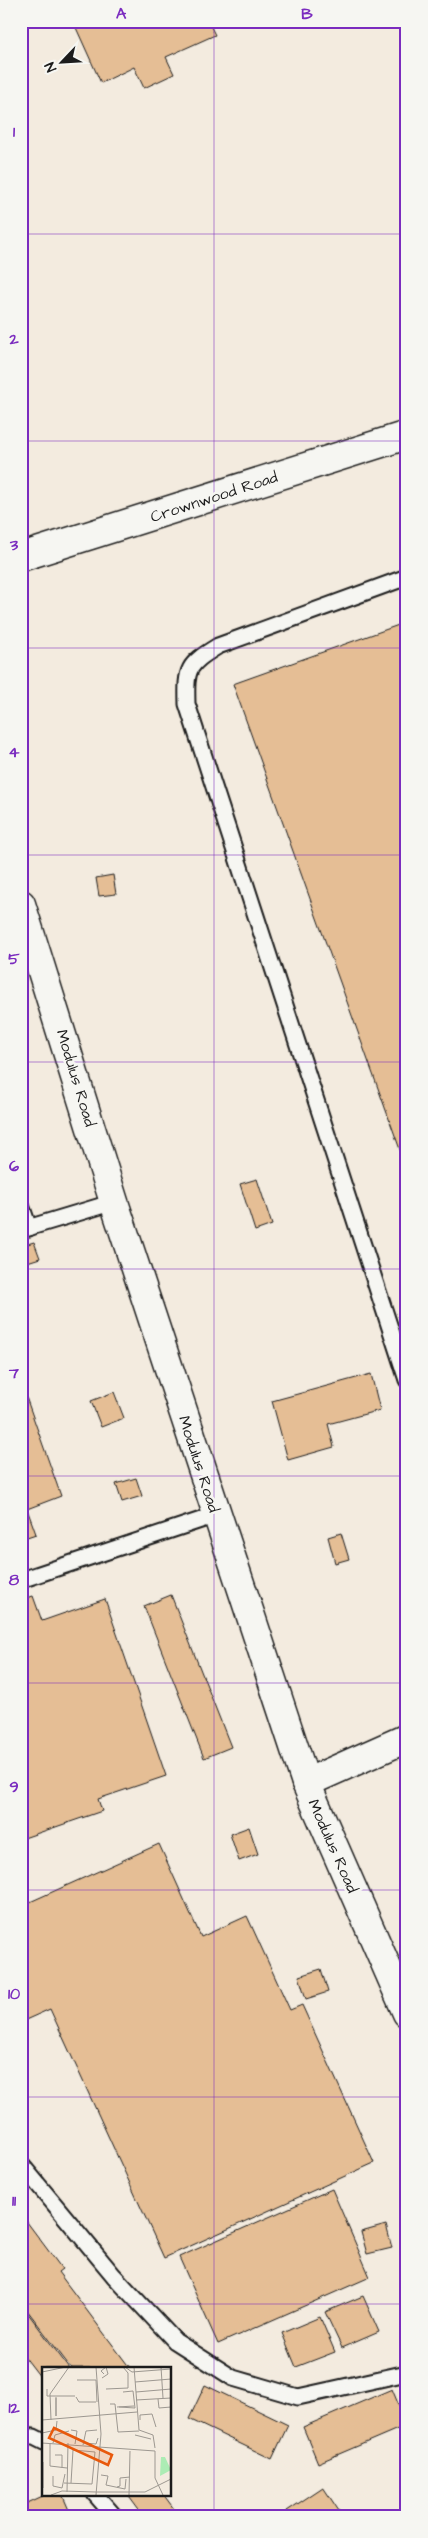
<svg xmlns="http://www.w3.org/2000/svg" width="428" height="2538" viewBox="0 0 428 2538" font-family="'Architects Daughter',sans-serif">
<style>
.building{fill:#e5be95;stroke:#1c1c1c}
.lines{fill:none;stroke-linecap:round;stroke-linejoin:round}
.lane-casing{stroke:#1c1c1c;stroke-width:19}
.street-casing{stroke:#1c1c1c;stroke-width:31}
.secondary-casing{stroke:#1c1c1c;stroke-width:31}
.lane{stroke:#f6f6f2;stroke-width:15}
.street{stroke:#f6f6f2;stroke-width:28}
.secondary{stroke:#f6f6f2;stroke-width:28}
.grid{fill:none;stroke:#7b2cbf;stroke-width:1;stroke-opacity:0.55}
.labels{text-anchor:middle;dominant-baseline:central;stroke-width:5;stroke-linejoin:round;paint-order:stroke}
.street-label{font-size:16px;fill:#1c1c1c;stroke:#f6f6f2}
.inset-road{fill:none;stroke:#9d9891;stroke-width:1}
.view{fill:#e8590c;fill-opacity:0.15;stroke:#e8590c;stroke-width:2.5}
.inset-edge{fill:none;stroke:#1c1c1c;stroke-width:2.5}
.neatline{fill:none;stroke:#7b2cbf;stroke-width:2}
.grid-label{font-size:16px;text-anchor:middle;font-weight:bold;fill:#7b2cbf}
</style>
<rect width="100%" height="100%" fill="#f3ebdf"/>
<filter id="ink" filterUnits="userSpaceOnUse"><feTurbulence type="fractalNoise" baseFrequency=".02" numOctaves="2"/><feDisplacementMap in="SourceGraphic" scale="10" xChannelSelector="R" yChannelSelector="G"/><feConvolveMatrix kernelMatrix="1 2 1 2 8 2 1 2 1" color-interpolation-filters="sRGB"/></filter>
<g filter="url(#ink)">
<g class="building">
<path d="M73 21H208L215 35 166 57 174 74 144 88 134 67 101 83Z"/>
<path d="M407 622V1169L233 684Z"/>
<path d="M113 875 116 894 99 896 96 878Z"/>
<path d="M257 1179 272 1225 255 1231 240 1184Z"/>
<path d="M34 1242 40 1258 21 1264V1246Z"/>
<path d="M371 1374 380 1410 328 1424 334 1447 288 1460 272 1401Z"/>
<path d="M21 1383 61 1496 27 1509 36 1534 21 1539Z"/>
<path d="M114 1392 124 1418 101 1427 91 1401Z"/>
<path d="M136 1478 142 1496 122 1502 116 1484Z"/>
<path d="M341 1533 349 1559 335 1563 328 1537Z"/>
<path d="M171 1595 231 1747 204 1758 144 1606Z"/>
<path d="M33 1596 42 1621 105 1599 166 1776 98 1799 102 1811 21 1839V1600Z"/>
<path d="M249 1827 258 1854 239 1861 230 1834Z"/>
<path d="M159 1844 201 1937 247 1916 290 2010 302 2005 374 2163 164 2258 50 2009 21 2022V1906Z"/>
<path d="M321 1969 328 1992 306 1999 299 1976Z"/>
<path d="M332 2189 370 2277 218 2344 179 2257Z"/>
<path d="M21 2214 62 2269 58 2272 130 2368H71L21 2302Z"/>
<path d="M386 2225 392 2248 367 2254 361 2232Z"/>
<path d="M363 2296 379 2332 342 2348 325 2312Z"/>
<path d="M21 2304 69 2368H44V2382L21 2352Z"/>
<path d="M320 2317 335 2352 296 2367 282 2333Z"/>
<path d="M205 2385 288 2425 272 2459 189 2419Z"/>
<path d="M392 2389 407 2425 318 2463 303 2427Z"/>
<path d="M323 2487 343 2517H278Z"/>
<path d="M47 2494H62L72 2517H21V2506Z"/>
<path d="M127 2494H163L180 2517H144Z"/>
</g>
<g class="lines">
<g class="lane-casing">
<g id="lane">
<path d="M407 577 218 646C187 665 186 668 187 704L407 1380"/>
<path d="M21 1205 29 1228"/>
<path d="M21 1230 114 1202"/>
<path d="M21 1580 216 1515"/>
<path d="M21 2164 114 2276 175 2341 233 2378 298 2397 407 2373"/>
<path d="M21 2436 34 2437 44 2442"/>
<path d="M95 2494 115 2517"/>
</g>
</g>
<g class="street-casing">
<g id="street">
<path d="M21 904 114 1202 306 1783 407 2013"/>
<path d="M306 1783 407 1738"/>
</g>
</g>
<g class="secondary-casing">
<path id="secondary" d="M21 557 407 435"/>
</g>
<use href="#lane" class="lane"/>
<use href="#street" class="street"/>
<use href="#secondary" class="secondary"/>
</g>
</g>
<path class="grid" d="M214 21V2517M21 234H407M21 441H407M21 648H407M21 855H407M21 1062H407M21 1269H407M21 1476H407M21 1683H407M21 1890H407M21 2097H407M21 2304H407"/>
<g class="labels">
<g class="street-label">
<text transform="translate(214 497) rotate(-18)">Crownwood Road</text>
<text transform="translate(76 1078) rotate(73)">Modulus Road</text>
<text transform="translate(199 1464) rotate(72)">Modulus Road</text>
<text transform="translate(333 1846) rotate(66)">Modulus Road</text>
</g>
</g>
<g transform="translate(42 2367)">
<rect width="129" height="129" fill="#f3ebdf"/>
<path d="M119 90H123L129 103 118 109Z" fill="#acecb4"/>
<path class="inset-road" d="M83 0 90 5 129 2M92 0 97 63 111 68 113 81M119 0 121 31M0 5 24 0M60 11 66 7 64 0 59 4 62 7M35 13H54L55 35M93 15 129 12M5 22V29H33M64 22 86 21V6L81 0M94 25 129 22M34 30 37 35H54M116 32 117 41 129 40M94 33 129 31M68 37H73L76 65 97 64M75 40 92 39M77 40 93 41 91 24 81 25M14 49V31M14 49V30M0 53 95 45M9 53 8 27 27 0M98 53V48L110 47 114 60M29 63 35 64 33 77M0 66 14 63 15 54M93 68 109 72M0 76 113 84M8 76V99L25 101M11 76 13 68 27 64M42 76 54 77 56 71M41 78 44 64 55 63M113 84V111L121 128M13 88H20V101M1 95V121M59 108 66 109 64 118M11 109V119L20 121 23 107M22 116 50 117 53 85 31 83 29 116M64 118 83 122 84 112M75 120 78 119V111L88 110M25 125 26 76M54 125H103L129 112M9 128 20 124 54 125M54 128 59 67 54 0M87 128 88 84"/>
<path class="view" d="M12 61 70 88 66 98 7 71Z"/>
<rect width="129" height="129" class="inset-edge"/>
</g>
<rect width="428" height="2538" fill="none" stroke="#f6f6f2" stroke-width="55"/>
<g transform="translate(62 62) rotate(245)" stroke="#f6f6f2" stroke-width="4" paint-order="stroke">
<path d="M0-4L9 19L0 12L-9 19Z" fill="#1c1c1c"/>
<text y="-8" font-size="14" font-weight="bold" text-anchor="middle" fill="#1c1c1c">N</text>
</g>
<rect x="28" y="28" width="372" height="2482" class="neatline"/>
<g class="grid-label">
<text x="121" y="19">A</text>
<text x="307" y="19">B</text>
<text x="14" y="137">1</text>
<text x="14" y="344">2</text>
<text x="14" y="550">3</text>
<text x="14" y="757">4</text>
<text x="14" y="964">5</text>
<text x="14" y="1171">6</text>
<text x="14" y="1378">7</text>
<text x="14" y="1585">8</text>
<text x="14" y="1792">9</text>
<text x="14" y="1999">10</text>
<text x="14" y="2206">11</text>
<text x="14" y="2413">12</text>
</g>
</svg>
